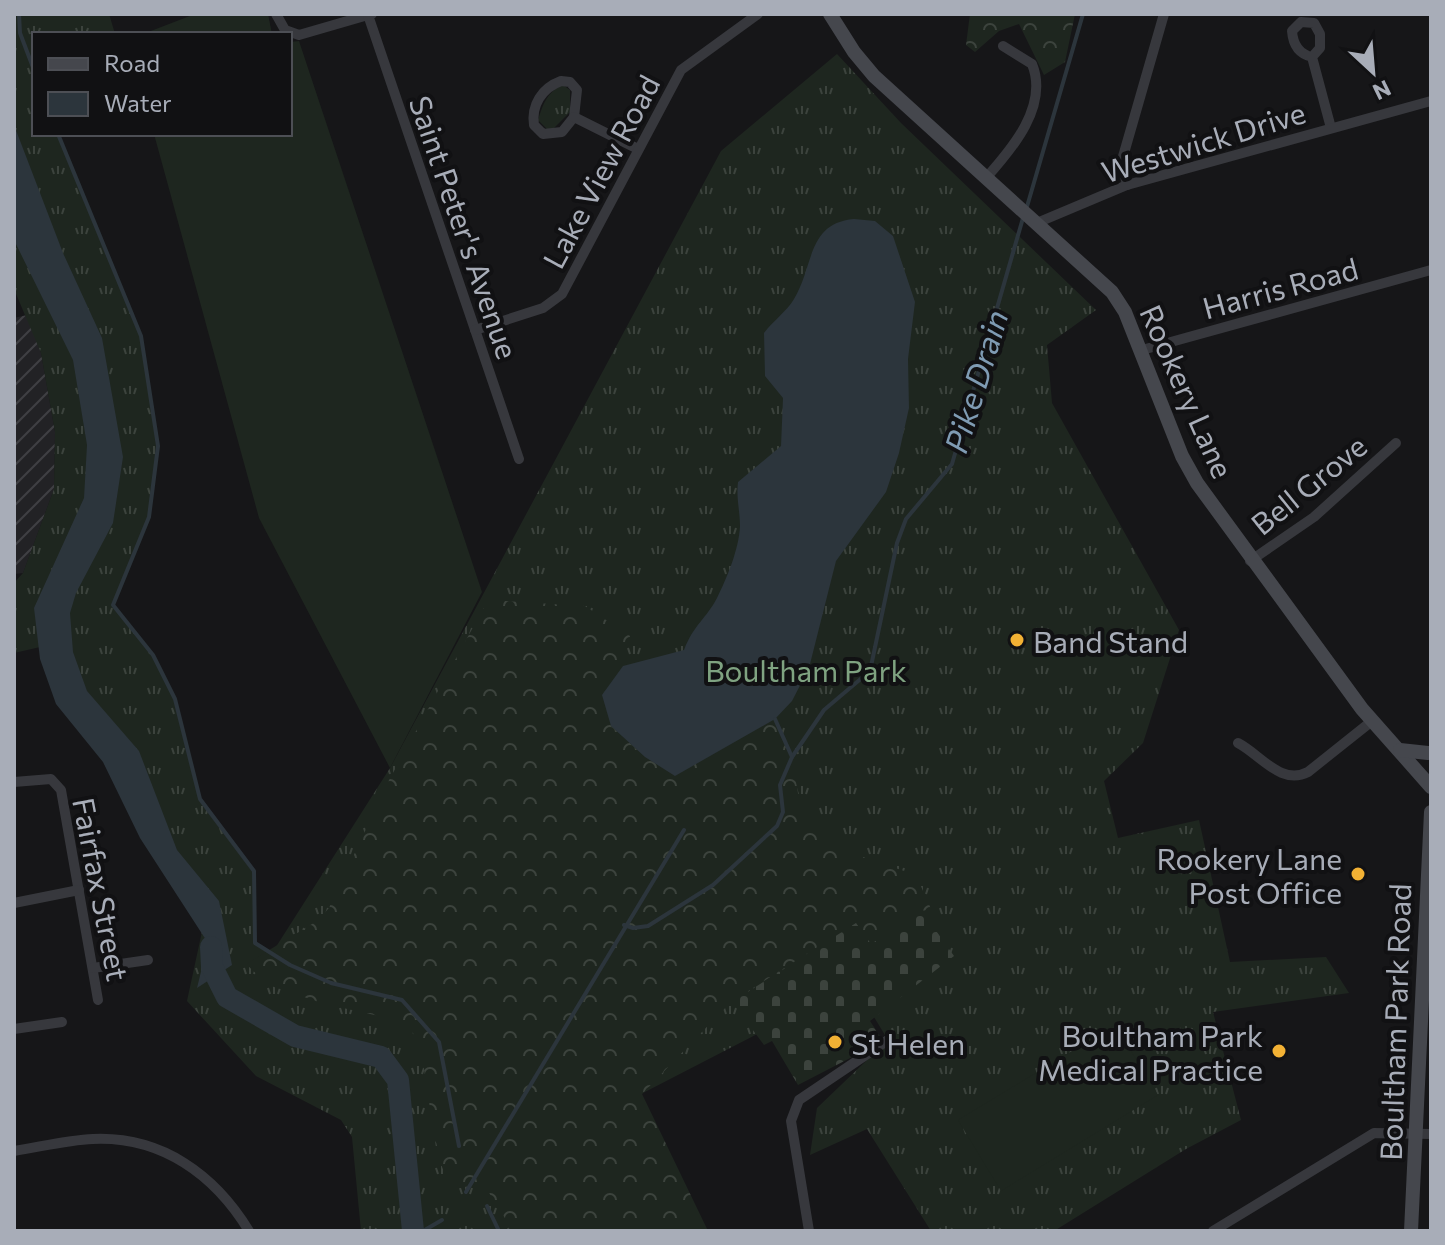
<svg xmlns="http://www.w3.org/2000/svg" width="1445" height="1245" viewBox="0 0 1445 1245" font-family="Commissioner,sans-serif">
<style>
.industrial{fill:url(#industrial-furrows)}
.grass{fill:url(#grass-tufts)}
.forest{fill:url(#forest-crowns)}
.cemetery{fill:url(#cemetery-stones)}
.garden{fill:#1e261f}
.water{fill:#2c353c}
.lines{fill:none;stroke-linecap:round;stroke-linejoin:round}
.stream{stroke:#2c353c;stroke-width:4}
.river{stroke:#2c353c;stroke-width:22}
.street{stroke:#37383d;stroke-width:10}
.secondary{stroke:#45474d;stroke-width:14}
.poi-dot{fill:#f2b134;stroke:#111113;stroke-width:3}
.labels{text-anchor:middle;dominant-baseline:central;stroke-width:8;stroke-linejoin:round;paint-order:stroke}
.street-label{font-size:30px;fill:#a8adb8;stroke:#111113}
.poi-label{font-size:30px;fill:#a8adb8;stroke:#111113;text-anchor:start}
.park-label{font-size:30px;fill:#7fa381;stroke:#111113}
.water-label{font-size:32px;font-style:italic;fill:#7f9bb3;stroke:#111113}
</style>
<defs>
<pattern id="industrial-furrows" width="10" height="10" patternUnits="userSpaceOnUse" patternTransform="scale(2)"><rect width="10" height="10" fill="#222225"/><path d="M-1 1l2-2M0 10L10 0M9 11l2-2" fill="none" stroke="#3f3f43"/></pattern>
<pattern id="grass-tufts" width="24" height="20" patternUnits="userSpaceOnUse" patternTransform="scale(2)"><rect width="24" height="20" fill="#1e261f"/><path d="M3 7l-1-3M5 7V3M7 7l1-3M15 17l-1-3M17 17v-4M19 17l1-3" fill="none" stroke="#3c433d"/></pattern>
<pattern id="forest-crowns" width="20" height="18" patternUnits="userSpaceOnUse" patternTransform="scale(2)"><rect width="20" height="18" fill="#1e261f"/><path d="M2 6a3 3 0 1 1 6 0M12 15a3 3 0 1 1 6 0" fill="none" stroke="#3c433d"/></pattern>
<pattern id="cemetery-stones" width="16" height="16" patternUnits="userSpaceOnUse" patternTransform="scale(2)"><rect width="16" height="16" fill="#1e261f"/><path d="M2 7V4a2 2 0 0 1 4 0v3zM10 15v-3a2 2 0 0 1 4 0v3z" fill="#3c433d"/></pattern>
</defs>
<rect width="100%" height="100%" fill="#161618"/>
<path class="industrial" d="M27 315 41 353 55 432 54 489 23 573 14 574V318Z"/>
<g class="grass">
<path d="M14 14H109L115 34H34V134H58L141 336 158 446 149 517 113 605 153 655 175 699 200 799 254 871 255 943 268 951 247 964 260 972 390 768 721 151 837 54 901 123 1096 310 1047 345 1052 403 1179 630 1143 743 1104 781 1118 838 1199 820 1230 962 1326 957 1349 993 1213 1012 1241 1120 1186 1149 1054 1231H931L867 1129 810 1155 817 1108 888 1040 854 984 641 1094 515 1231H361L352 1137 341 1120 256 1076 187 1001 208 904 53 644 14 653V583L23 573 54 489 55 432 41 353 14 289Z"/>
<path d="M563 85 570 90V112L550 132 538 120C543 104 547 92 563 85Z"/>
</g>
<g class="forest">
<path d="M970 14H1075L1065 62 1044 75 1019 24 999 31 975 52 966 45Z"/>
<path d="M488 600 585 606 630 636 623 666 602 695 611 726 645 757 708 760 775 719 792 757 802 817 860 856 916 875 931 909 922 911 871 944 855 923 731 1002 642 1094 708 1231H513L483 1183 451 1190 437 1154 422 1056 413 1033 388 1018 325 1004 268 985 246 964 317 921 329 908 388 782Z"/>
</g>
<path class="cemetery" d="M922 911 954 956 870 1021 883 1041 798 1085 772 1041 764 1045 732 1002 856 923 871 944Z"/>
<g class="garden">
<path d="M195 14H268L272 34H143Z"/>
<path d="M299 41 482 592 390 768 259 518 154 134H290V42Z"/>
<path d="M1115 1025 1158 1095 1001 1191 958 1120Z"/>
</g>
<g class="water">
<path d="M14 125 63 253 102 338 123 457 113 523 76 593 70 613 73 652 87 691 139 751 177 850 219 901 232 965 197 988 208 943 140 838 103 762 56 704 40 659 34 608 84 498 87 445 73 360 14 240Z"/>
<path d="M854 219 875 221 893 236 915 302 908 359 909 408 899 453 886 492 836 561 809 668 792 701 775 719 675 776 645 757 611 726 602 695 623 666 684 650C694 624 706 619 717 598 727 578 739 549 740 526 740 511 736 498 738 482L781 446 783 398 765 376 764 333C773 321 787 311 794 299 814 266 807 223 854 219Z"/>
</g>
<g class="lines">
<g class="stream">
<path d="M19 14 20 33 34 70"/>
<path d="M58 134 141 336 158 446 149 517 113 605 153 655 175 699 200 799 254 871 255 943 290 965 331 983 402 1000 439 1042 459 1146"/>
<path d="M1026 210 1083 14"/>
<path d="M792 757 824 710 870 671 897 543 906 519 952 464 1023 218"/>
<path d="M624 925 633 928 648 926 713 885 777 826 783 812 780 785 792 757 775 719"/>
<path d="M466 1192 684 830"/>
<path d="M487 1206 499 1231"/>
<path d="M423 1231 442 1220"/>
</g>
<path class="river" d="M211 947 212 967 227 997 295 1036 381 1057 398 1080 413 1231"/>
<g class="street">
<path d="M276 14 285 30 299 35 368 15"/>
<path d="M372 14 368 15 519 459"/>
<path d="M1312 57 1320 48V34L1314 23 1301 22 1292 31C1293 45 1299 54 1312 57L1331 128"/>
<path d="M561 81 570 82 577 90 574 117 562 132 543 134 534 125C531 105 542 88 561 81Z"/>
<path d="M574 117 638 149"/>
<path d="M986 178C1012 149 1049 106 1032 64L1003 46"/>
<path d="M1127 185 1122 160 1164 14"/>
<path d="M1039 222 1127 185 1431 101"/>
<path d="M475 330 543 308 562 294 681 70 758 14"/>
<path d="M1142 350 1431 270"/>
<path d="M1250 561 1314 517 1396 443"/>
<path d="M1238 743C1261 755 1281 786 1308 772L1372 721"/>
<path d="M14 782 51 779 61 790 98 1000"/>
<path d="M14 903 79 890"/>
<path d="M93 968 148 960"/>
<path d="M14 1029 62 1022"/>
<path d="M14 1151C40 1147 67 1140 93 1139 162 1136 215 1175 249 1231"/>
<path d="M809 1231 791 1121 799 1100 888 1040"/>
<path d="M1213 1231 1374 1133 1431 1134"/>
</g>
<g class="secondary">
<path d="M830 14 854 52 874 76 1112 292 1125 312 1182 456 1197 483 1362 709 1431 787"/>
<path d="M1400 750 1428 753"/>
<path d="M1411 1231 1431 812"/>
</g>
</g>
<g class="poi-dot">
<circle cx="1017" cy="640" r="8"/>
<circle cx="1358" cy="874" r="8"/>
<circle cx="835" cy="1042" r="8"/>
<circle cx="1279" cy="1051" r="8"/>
</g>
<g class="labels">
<g class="street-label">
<text transform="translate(1203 141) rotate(-17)">Westwick Drive</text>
<text transform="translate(600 171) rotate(-62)">Lake View Road</text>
<text transform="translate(465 227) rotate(71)">Saint Peter's Avenue</text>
<text transform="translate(1280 287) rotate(-15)">Harris Road</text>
<text transform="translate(1188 391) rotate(66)">Rookery Lane</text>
<text transform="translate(1308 484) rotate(-39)">Bell Grove</text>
<text transform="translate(102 889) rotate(79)">Fairfax Street</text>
<text transform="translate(1394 1022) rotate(-88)">Boultham Park Road</text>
</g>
<g class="poi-label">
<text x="1033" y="640">Band Stand</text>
<text x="1342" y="857" text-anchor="end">Rookery Lane<tspan x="1342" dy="34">Post Office</tspan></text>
<text x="1263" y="1034" text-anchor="end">Boultham Park<tspan x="1263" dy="34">Medical Practice</tspan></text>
<text x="851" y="1042">St Helen</text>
</g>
<g class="park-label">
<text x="806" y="669">Boultham Park</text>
</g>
<g class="water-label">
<text transform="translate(975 381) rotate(-73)">Pike Drain</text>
</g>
</g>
<rect width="1445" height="1245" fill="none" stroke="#a8adb8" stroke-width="32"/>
<rect x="32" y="32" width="260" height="104" fill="#111113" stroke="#4d4f55" stroke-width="2"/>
<rect x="48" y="58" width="40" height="12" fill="#45474d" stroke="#4d4f55" stroke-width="2"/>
<text x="104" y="72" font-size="24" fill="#a8adb8">Road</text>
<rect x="48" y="92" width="40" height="24" fill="#2c353c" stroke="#4d4f55" stroke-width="2"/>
<text x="104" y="112" font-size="24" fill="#a8adb8">Water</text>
<g transform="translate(1373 72) rotate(154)" stroke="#111113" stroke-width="6" paint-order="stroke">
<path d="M0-6L14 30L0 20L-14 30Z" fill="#a8adb8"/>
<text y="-12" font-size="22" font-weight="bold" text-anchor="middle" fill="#a8adb8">N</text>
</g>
</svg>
